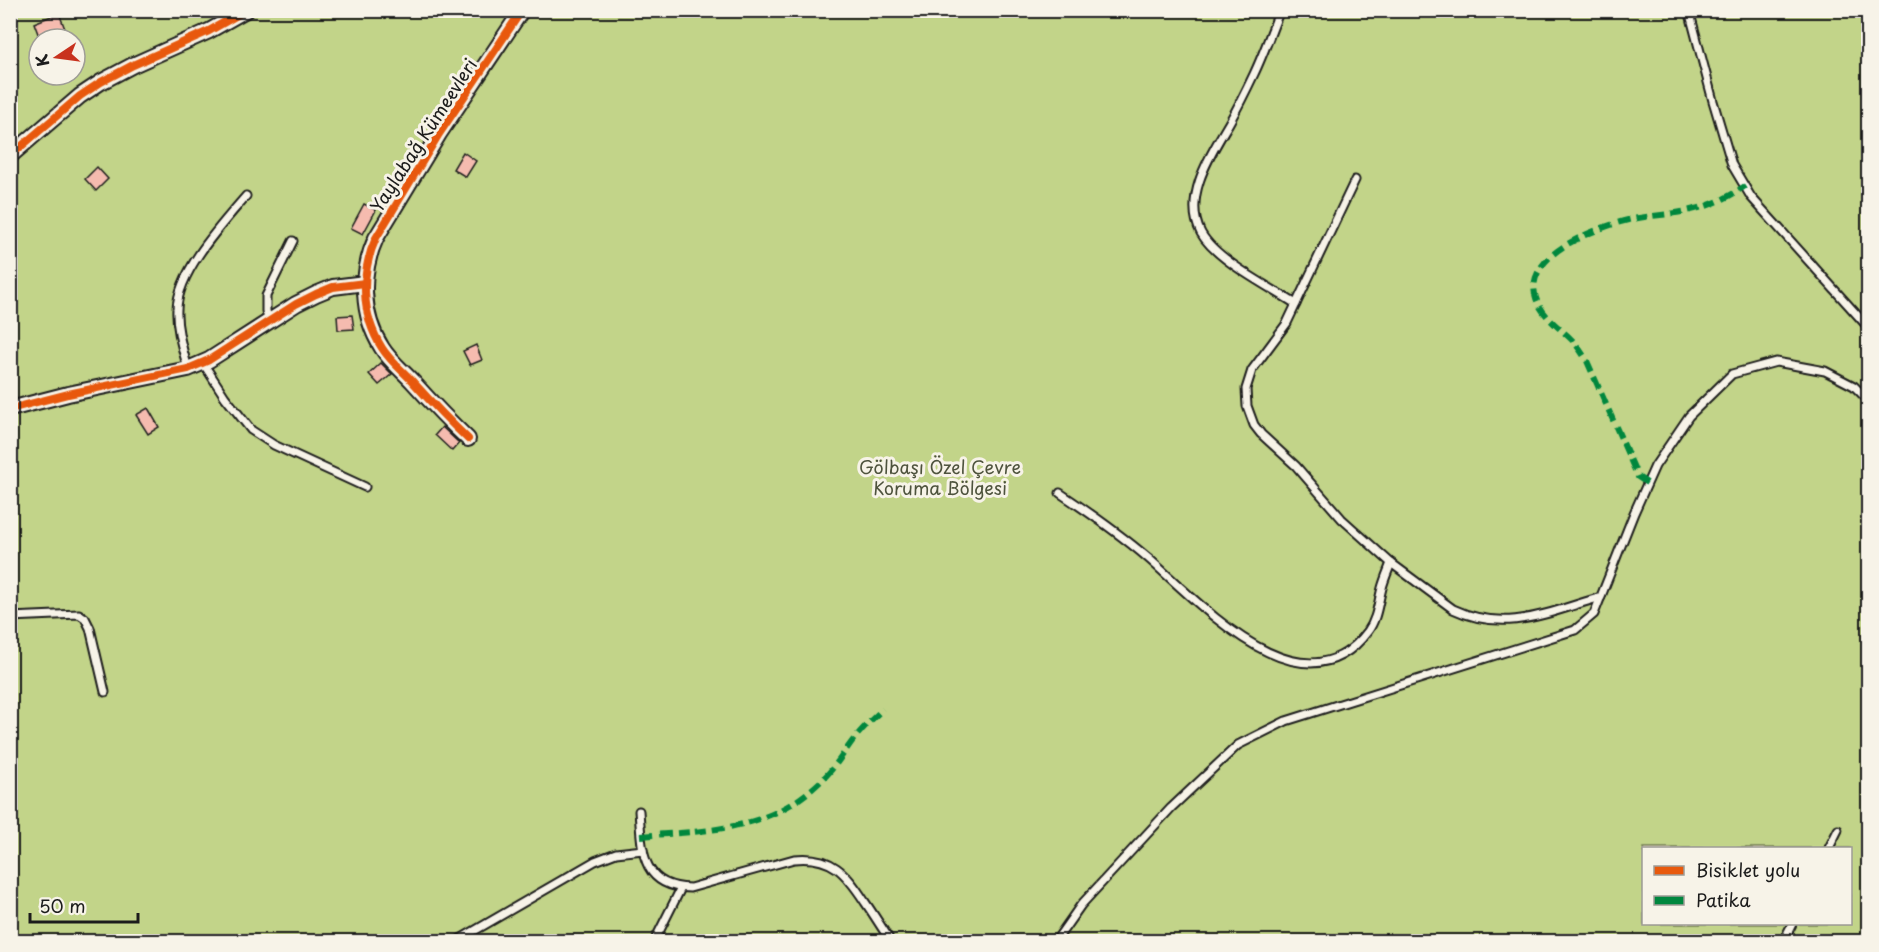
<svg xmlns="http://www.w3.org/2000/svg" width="1879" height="952" viewBox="0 0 1879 952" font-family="'Playpen Sans',sans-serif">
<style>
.green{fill:#c2d489;stroke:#6f7852;stroke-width:1.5;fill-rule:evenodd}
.building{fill:#f5bbaf;stroke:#1c1c1c;stroke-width:1.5}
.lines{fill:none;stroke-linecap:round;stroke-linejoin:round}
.lane-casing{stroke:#1c1c1c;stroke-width:11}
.street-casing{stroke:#1c1c1c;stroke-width:18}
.lane{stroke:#f7f3e8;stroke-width:7}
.street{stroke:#f7f3e8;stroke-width:14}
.quiet{stroke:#00873e;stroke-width:6;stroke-dasharray:12 6;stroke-linecap:butt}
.cycleway-casing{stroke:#f7f3e8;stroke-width:11}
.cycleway{stroke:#e8590c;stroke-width:8}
.labels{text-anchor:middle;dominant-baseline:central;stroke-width:6;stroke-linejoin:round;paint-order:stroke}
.street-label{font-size:18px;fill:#1c1c1c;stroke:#f7f3e8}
.park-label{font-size:18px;fill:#4e533d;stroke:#f7f3e8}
</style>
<rect width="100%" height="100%" fill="#f6e2d7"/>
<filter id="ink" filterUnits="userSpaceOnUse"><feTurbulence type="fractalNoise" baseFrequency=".0167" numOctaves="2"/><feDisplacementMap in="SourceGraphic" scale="12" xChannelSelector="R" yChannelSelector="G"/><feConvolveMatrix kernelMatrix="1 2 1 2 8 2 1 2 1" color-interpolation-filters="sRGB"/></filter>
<g filter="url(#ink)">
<path class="green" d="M10 11H1868V941H11ZM39 39H75V75H39ZM1644 848H1850V924H1644Z"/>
<g class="building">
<path d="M59 13 65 29 40 39 34 23Z"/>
<path d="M463 152 476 161 466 177 453 169Z"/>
<path d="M97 167 108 179 96 191 85 179Z"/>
<path d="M364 204 376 210 363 234 351 228Z"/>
<path d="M352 315 354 329 338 330 337 316Z"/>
<path d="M476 345 482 360 470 365 463 351Z"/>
<path d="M381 363 392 374 379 385 369 374Z"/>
<path d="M148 408 159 427 148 434 136 415Z"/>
<path d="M442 427 459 443 452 451 435 435Z"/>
</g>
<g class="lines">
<g class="lane-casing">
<g id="lane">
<path d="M1280 10C1271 32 1264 53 1254 74 1246 91 1238 107 1229 123 1211 154 1182 197 1201 233 1216 260 1270 287 1296 304"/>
<path d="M1689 10 1713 101 1732 165 1751 197 1868 327"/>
<path d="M1355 180 1287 323 1252 370 1246 389 1247 406 1254 425 1261 434 1296 466 1342 519 1391 563 1453 609C1506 634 1549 612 1601 597"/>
<path d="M269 322 266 311V296L293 241"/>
<path d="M203 363 225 397 251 430 274 445 365 487"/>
<path d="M188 369C183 350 176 329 177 309 178 271 222 224 246 196"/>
<path d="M1060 493C1090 513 1120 534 1148 558 1199 602 1303 719 1368 631 1377 619 1378 603 1382 588 1384 580 1388 571 1391 563"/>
<path d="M10 617 79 614 85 618 90 628 105 692"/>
<path d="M639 811C642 848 640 887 690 888L794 859C832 855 846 873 865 902 874 915 882 928 891 942"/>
<path d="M1829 848 1838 830"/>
<path d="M455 942 595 861 616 853 643 850"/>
<path d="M654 942 681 888"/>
<path d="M1055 942 1081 905 1171 808 1238 745 1286 721 1575 630 1594 614 1634 513 1655 466 1689 416 1732 374 1776 362 1825 371 1854 386 1868 400"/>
<path d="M1783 942 1792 924"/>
</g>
</g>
<g class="street-casing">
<g id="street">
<path d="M10 156 80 96 101 82 133 65 209 31 246 10"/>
<path d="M10 409 68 394 188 369 209 360 296 304 316 294 333 287 365 283"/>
<path d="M468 439C449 421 431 402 413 382 403 371 390 361 382 348 361 315 360 273 376 238L439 134 522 10"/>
</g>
</g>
<use href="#lane" class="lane"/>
<use href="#street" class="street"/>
<g class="quiet">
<path d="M1647 483 1638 477 1587 361C1582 353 1578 346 1571 339 1559 327 1542 316 1536 298 1522 255 1596 228 1628 220 1650 215 1673 215 1695 209 1713 205 1729 197 1745 186"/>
<path d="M641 836C711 830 770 832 824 778 836 766 844 752 854 739 863 728 873 718 883 709"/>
</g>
<g class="cycleway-casing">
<g id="cycleway">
<path d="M10 156 80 96 101 82 133 65 209 31 246 10"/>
<path d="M10 409 68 394 188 369 209 360 296 304 316 294 333 287 365 283"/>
<path d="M468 439C449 421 431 402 413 382 403 371 390 361 382 348 361 315 360 273 376 238L439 134 522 10"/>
</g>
</g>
<use href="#cycleway" class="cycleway"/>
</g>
</g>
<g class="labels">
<g class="street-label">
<text transform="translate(423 135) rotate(-57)">Yaylabağ Kümeevleri</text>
</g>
<g class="park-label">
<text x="940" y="466">Gölbaşı Özel Çevre<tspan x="940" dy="21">Koruma Bölgesi</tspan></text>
</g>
</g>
<rect width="1879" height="952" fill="none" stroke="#f7f3e8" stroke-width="36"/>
<rect x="18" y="18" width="1843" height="916" fill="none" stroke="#1c1c1c" stroke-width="2" filter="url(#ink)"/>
<rect x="1642" y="847" width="210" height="78" fill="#f7f3e8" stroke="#9f9d96" stroke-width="1.5"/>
<rect x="1654" y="866" width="30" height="9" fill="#e8590c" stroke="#9f9d96" stroke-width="1.5"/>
<text x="1696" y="877" font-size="18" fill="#1c1c1c">Bisiklet yolu</text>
<rect x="1654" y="896" width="30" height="9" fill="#00873e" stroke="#9f9d96" stroke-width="1.5"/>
<text x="1696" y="907" font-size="18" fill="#1c1c1c">Patika</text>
<g transform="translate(57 57) rotate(257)"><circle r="28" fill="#f7f3e8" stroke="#9f9d96" stroke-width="1.5"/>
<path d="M0-4.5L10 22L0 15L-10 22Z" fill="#c8321e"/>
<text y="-9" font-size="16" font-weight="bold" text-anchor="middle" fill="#1c1c1c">K</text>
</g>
<path d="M30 913v9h108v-9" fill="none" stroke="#1c1c1c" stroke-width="3"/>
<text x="39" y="913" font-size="18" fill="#1c1c1c" stroke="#f7f3e8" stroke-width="4.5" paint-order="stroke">50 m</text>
</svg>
